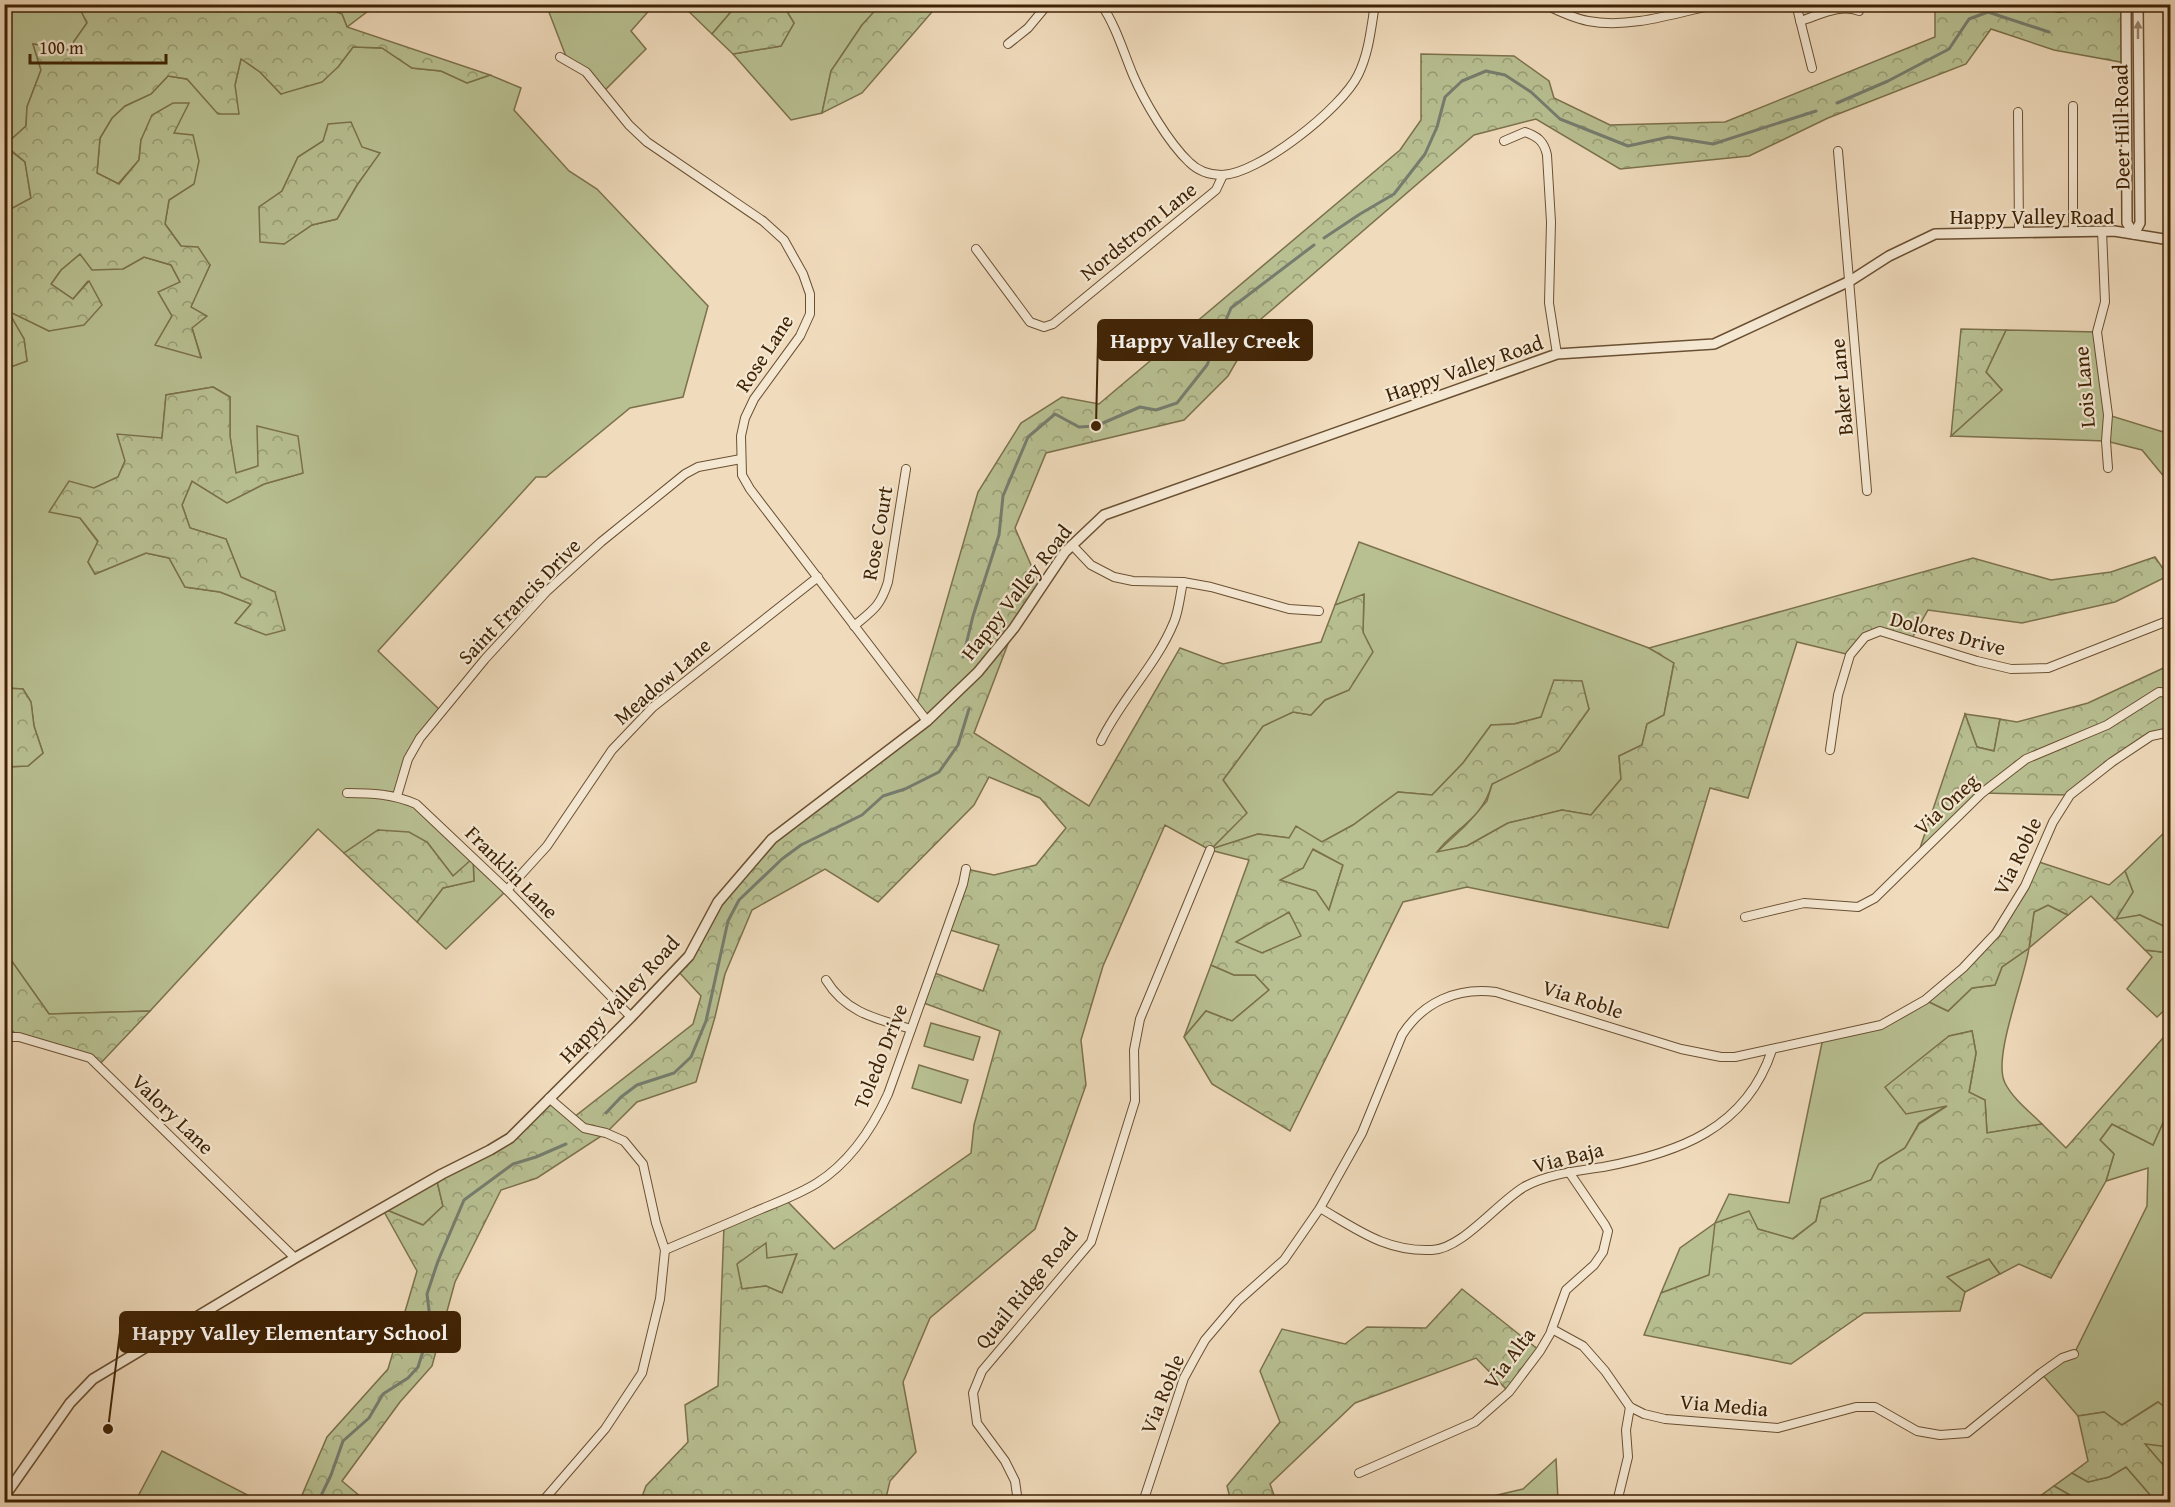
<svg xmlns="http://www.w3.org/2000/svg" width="2175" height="1507" viewBox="0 0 2175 1507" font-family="'Gentium Book Plus',serif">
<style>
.grass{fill:#b8c092;stroke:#7b714b;stroke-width:1.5;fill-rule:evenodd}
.forest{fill:url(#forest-crowns);stroke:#7b714b;stroke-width:1.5;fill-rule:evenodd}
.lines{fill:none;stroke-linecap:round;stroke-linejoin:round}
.stream{stroke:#767d6f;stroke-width:3}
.minor-casing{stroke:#6a5032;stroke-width:10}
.tertiary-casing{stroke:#6a5032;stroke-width:12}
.minor{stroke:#f5e8d3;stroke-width:8}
.tertiary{stroke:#f5e8d3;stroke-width:9}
.oneway{fill:#9a856c}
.labels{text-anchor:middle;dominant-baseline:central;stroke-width:4.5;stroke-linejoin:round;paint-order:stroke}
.street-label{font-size:21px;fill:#3e2204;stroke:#f5e8d3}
.leader{fill:none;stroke:#3e2204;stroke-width:2}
.callout-dot{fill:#3e2204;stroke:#f5e8d3;stroke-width:2}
.callout{fill:#3e2204;stroke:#3e2204;stroke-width:2}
.callout-label{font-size:22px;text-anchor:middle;font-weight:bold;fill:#fff}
</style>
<defs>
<pattern id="forest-crowns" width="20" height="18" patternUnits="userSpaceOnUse" patternTransform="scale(1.5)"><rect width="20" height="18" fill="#b8c092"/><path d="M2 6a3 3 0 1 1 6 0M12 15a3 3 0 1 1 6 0" fill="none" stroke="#979c75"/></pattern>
</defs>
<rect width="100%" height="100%" fill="#f0dbbc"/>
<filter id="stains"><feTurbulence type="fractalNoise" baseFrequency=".00333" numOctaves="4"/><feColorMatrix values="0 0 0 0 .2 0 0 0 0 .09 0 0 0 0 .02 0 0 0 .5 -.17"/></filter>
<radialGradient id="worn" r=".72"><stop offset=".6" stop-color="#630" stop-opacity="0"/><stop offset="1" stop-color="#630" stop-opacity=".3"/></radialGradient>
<g class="grass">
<path d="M731 4 736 6 712 34 682 5Z"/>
<path d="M5 5H80L79 7 87 23 68 50 33 44 41 70 27 107 26 126 5 145Z"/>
<path d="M317 5H376L347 27 342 14Z"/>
<path d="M540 5H613L631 10 634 5H654L631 31 646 49 602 93 586 72 567 59 547 7Z"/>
<path d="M783 5H881L862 25 831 71 822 113 791 120 733 54 781 46 794 23Z"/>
<path d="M353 47 382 48 412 68 441 71 467 83 490 75 521 88 514 110 569 171 597 189 708 306 683 397 630 408 546 477H536L378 651 441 711 420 738 397 796 416 804 507 890 446 949 417 922 443 888 474 881 473 859 453 876 427 842 378 830 344 853 318 829 150 1011 49 1014 11 960 5 956V767L28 766 43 753 34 726 31 702 23 689 5 688V369L27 361 24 339 7 310 49 331 88 281 73 299 51 284 61 270 80 254 123 269 144 257 171 265 180 282 172 316 156 345 201 357 192 328 190 307 210 265 181 246 165 224 169 200 193 184 141 140 139 160 118 184 97 173 100 138 112 118 125 106 151 94 168 76 187 79 201 93 235 85 241 58 260 72 281 94 338 67ZM323 141 379 153 357 185 337 219 312 225 284 244 259 208 282 191 298 157ZM213 387 230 397V436L235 474 258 466 303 473 264 484 227 503 192 481 182 505 190 528 226 539 241 577 275 592 235 623 251 604 220 592 185 587 169 558 146 553 95 574 88 562 98 542 80 518 94 488 118 477 125 461 162 438 166 395Z"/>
<path d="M4 146 25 162 31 199 7 211 5 216Z"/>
<path d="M2006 330 2097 332 2108 415 2170 434V484L2142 450 2106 441 1951 436 2002 390 1986 372Z"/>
<path d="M1359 542 1649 648 1674 662 1664 715 1647 724 1642 745 1619 756 1621 779 1591 815 1562 810 1508 823 1467 846 1436 853 1465 826 1487 801 1492 784 1559 751 1589 709 1581 681 1541 717 1514 724 1491 725 1463 763 1432 795 1398 792 1353 825 1322 842 1258 834 1210 850 1246 813 1223 780 1263 726 1293 712 1311 715 1325 700 1349 690 1363 632 1364 595 1335 605Z"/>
<path d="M1965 714 2000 719 1994 751 1977 747Z"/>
<path d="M2170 827V929L2140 915 2115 920 2133 892 2125 871Z"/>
<path d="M1312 849 1343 865 1329 910 1279 880 1303 868Z"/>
<path d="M2048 905 2068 915 2029 948C2025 978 1992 1058 2005 1083 2013 1099 2030 1112 2042 1124L1987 1133 1985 1100 1969 1093 1976 1053 1972 1031 1949 1036 1948 1105 1919 1123 1905 1148 1879 1164 1871 1180 1821 1199 1816 1221 1792 1239 1758 1229 1709 1275 1661 1293 1680 1248 1715 1223 1729 1194 1789 1203 1823 1038 1881 1025 1925 1000 1948 1011 1972 988 1995 985 2002 967 2029 948 2034 912Z"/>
<path d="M1289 912 1302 936 1262 953 1235 942Z"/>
<path d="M2145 950 2170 953V1005L2157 1017 2127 989 2152 957Z"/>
<path d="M1211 965 1234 975H1255L1269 990 1232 1021 1206 1011 1184 1037Z"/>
<path d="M931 1023 980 1037 973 1060 924 1046Z"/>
<path d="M919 1065 968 1080 961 1103 912 1088Z"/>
<path d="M2170 1107V1411L2158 1402 2122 1425 2104 1412 2078 1416 2041 1373 2074 1354 2147 1206 2148 1168 2106 1181 2114 1154 2100 1140 2112 1124 2153 1145Z"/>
<path d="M436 1177 443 1206 423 1225 382 1208Z"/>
<path d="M767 1242 797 1253 782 1293 766 1286 742 1289 736 1264Z"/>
<path d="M1989 1259 2000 1274 1965 1292 1947 1277Z"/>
<path d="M2144 1443 2170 1447V1473L2168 1471Z"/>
<path d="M162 1451 261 1502H135Z"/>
<path d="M1556 1459 1558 1500 1580 1502H1467L1523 1489Z"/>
<path d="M2126 1467 2152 1497 2170 1496V1502H2082L2054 1486 2072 1473 2088 1482 2109 1477Z"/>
</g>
<g class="forest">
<path d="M881 4 938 5 862 93 822 113 831 71 862 25Z"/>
<path d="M80 5H317L342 14 347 27 490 75 467 83 441 71 412 68 382 48 353 47 338 67 322 82 281 94 260 72 241 59 235 85 239 114H218L187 79 168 76 151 94 125 106 112 118 100 138 97 173 119 184 139 160 141 140 152 115 173 103H189L174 133 193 135 199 161 194 184 169 200 165 224 181 246 198 247 210 265 191 307 207 316 192 328 201 358 155 345 172 316 158 292 180 282 171 265 144 257 123 269 92 270 80 254 61 270 51 284 73 299 89 281 102 305 84 325 49 331 8 311 24 339 27 361 5 369V216L7 211 31 198 25 162 5 145 26 126 27 107 41 70 33 44 68 50 87 23 79 7Z"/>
<path d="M731 5H783L794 23 781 46 733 54 712 34 736 6Z"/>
<path d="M1935 5H2126V63L2054 50 1991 29 1966 64 1828 118 1749 156 1620 169 1536 119 1474 135 1261 319 1228 376 1184 420 1046 453 1015 528 1041 588 1014 628 974 733 1089 806 1180 648 1223 664 1321 642 1335 605 1364 594 1363 632 1373 652 1349 690 1325 700 1311 715 1293 712 1263 726 1223 780 1247 813 1211 849 1258 834 1289 838 1296 826 1322 842 1353 825 1398 792 1432 795 1463 763 1491 725 1514 724 1541 717 1554 680 1582 681 1589 709 1559 751 1492 784C1482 820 1456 827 1437 852L1467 846 1508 823 1562 810 1591 815 1621 779 1619 756 1642 745 1647 724 1664 715 1674 663 1649 648 1973 558 2051 580 2111 572 2155 557 2168 576 2115 602 2022 623 1928 610 1911 640C1877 630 1875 626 1850 655L1797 642 1748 798 1710 788 1668 928 1467 887 1403 902 1290 1131 1212 1084 1184 1037 1206 1011 1232 1021 1269 990 1255 975H1234L1211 965 1249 860 1210 850 1165 825 1103 966 1081 1040 1086 1085 1035 1229 930 1318 903 1382 916 1452 890 1481 885 1502H640L646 1486 688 1442 685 1405 718 1386 724 1225 785 1199 834 1249 971 1153 974 1125 1000 1031 921 1002 932 972 983 991 999 945 947 929 966 869 994 875 1036 865 1066 828 1040 798 989 777 974 805 878 902 825 869 752 910 725 974 715 1017 696 1082 637 1102 606 1133 537 1178 501 1190 455 1282 432 1366 400 1402 342 1481 367 1502H299L327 1437 388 1369 417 1271 382 1208 423 1225 443 1206 436 1177 490 1150 549 1098 574 1117 693 1024 701 996 676 969 718 902 772 839 927 721 916 707 978 492 1021 423 1062 397 1099 404 1400 150 1421 120V54L1514 56 1549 81 1554 98 1610 125 1725 122 1935 37ZM1313 849 1343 865 1329 910 1316 891 1280 880 1303 868ZM1289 912 1301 936 1262 953 1236 942ZM766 1243 767 1258 797 1254 782 1293 766 1286 742 1289 737 1264Z"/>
<path d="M351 122 362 147 380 153 357 185 337 219 312 225 284 244 260 242 259 207 282 191 298 157 323 141 328 124Z"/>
<path d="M1961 329 2006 330 1986 372 2002 390 1951 436Z"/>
<path d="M213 387 230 397V436L236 473 258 466 257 426 298 436 303 473 264 484 227 503 192 481 182 505 190 528 226 539 241 577 275 592 285 630 266 635 235 623 251 604 220 592 185 587 169 558 146 553 95 574 88 562 98 541 80 518 49 512 69 481 94 488 118 477 125 461 117 434 162 438 166 395Z"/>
<path d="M2170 665V724L2162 734 2151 736 2070 795 1982 793 1917 857 1965 714 1977 747 1994 751 2000 719 2017 722 2088 703Z"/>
<path d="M5 688 23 689 31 702 34 726 43 753 28 766 5 767Z"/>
<path d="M378 830 409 832 427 842 453 876 473 858 474 881 443 888 417 922 344 853Z"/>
<path d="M2036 861 2109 885 2125 871 2133 892 2116 919 2140 915 2170 929V953L2145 950 2091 896 2068 915 2048 905 2034 912 2029 948 2002 967 1995 985 1972 988 1948 1011 1925 1000 1996 933Z"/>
<path d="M5 956 11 960 49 1014 150 1011 98 1066 90 1058 19 1037 5 1024Z"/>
<path d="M2170 1030V1107L2153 1145 2112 1124 2100 1140 2114 1154 2106 1181 2051 1278 2019 1264 2000 1274 1989 1259 1947 1277 1965 1292 1960 1311 1864 1313 1791 1364 1644 1335 1661 1293 1709 1275 1715 1223 1749 1211 1758 1229 1793 1239 1816 1221 1821 1199 1871 1180 1879 1164 1905 1148 1919 1124 1947 1106 1906 1114 1885 1087 1949 1036 1972 1031 1976 1053 1969 1092 1985 1100 1987 1133 2042 1124 2066 1148Z"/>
<path d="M1462 1289 1540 1351 1509 1392 1476 1358 1355 1403 1270 1484 1275 1498 1255 1502H1231L1227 1486 1280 1422 1260 1371 1282 1329 1345 1344 1367 1327 1426 1328Z"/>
<path d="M2158 1402 2170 1411V1447L2145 1444 2170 1473V1496L2152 1497 2126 1467 2109 1477 2088 1482 2072 1473 2088 1461 2078 1416 2104 1412 2122 1425Z"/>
<path d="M2054 1486 2082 1502H2032Z"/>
</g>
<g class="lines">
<g class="stream">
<path d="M1837 103 1888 81 1949 49 1969 19 1988 12 2049 32"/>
<path d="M1324 238 1360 214 1394 194 1425 154 1437 127 1445 97 1462 81 1486 71 1505 75 1531 92 1560 119 1628 146 1669 137 1713 144 1816 111"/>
<path d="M963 657 973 616 999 535 1003 496 1028 437 1055 414 1079 427 1096 426 1140 407 1156 410 1177 403 1207 365 1231 308 1314 245"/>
<path d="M606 1113 621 1097 637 1085 674 1073 691 1057 706 1021 728 921 739 900 782 859 801 845 862 815 883 796 905 789 939 772 958 745 969 709"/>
<path d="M318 1502 331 1475 343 1441 369 1418 383 1394 408 1378 418 1367 431 1326 427 1294 438 1261 464 1200 513 1164 536 1157 566 1144"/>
</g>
<g class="minor-casing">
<g id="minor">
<path d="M1101 4C1116 26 1123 51 1133 75 1144 101 1168 142 1189 162 1198 171 1210 175 1222 175 1259 174 1342 108 1358 75 1369 53 1371 28 1375 4"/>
<path d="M1544 4C1558 11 1573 18 1588 21 1630 29 1676 13 1717 4"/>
<path d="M1796 4 1812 68"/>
<path d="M2040 4 2059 8 2101 4"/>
<path d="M1800 21C1818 16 1840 3 1859 11"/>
<path d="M1008 44 1028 28 1048 4"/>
<path d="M560 57 586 72 629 125 647 142 763 221 784 240 803 274 810 294V314L800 336 754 399 745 418 741 436 742 475 750 489 927 721"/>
<path d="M2073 106V231"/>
<path d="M2018 112 2019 233"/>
<path d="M1504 141 1525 132C1537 136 1544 141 1547 155L1551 222 1549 303 1557 354"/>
<path d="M1838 151 1867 491"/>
<path d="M2102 231 2105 302 2097 332 2108 415 2106 441 2108 468"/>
<path d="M976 249 1030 322 1044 327 1053 324 1216 190 1223 175"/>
<path d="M1072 545 1091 565 1114 577 1133 581 1183 582 1211 587 1289 609 1319 611"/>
<path d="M854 626C873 610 880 607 888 582L906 469"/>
<path d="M1101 741C1121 699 1156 666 1174 622 1179 610 1180 595 1183 582"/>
<path d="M1830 750 1838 695 1850 655 1865 637 1880 631 1977 661 2011 669 2048 668 2170 620"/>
<path d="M347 793C372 793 393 794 416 804L507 890 631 1017"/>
<path d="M397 796 408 759 420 738 485 659 547 591 601 542 685 474 698 467 741 459"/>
<path d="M507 890 547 846 612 750 653 707 818 577"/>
<path d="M1745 917 1804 903 1858 907 1875 898 1982 793 2026 759 2107 725 2159 692 2170 693"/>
<path d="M826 980C846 1013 877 1019 911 1029"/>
<path d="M4 1037H19L90 1058 295 1258"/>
<path d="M1320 1208C1358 1230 1386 1252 1432 1250 1462 1249 1497 1203 1524 1187 1548 1174 1577 1171 1603 1167 1678 1153 1746 1129 1772 1050"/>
<path d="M665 1250C695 1237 725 1225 754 1212 775 1203 798 1195 817 1183 850 1162 872 1129 888 1094L963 884 966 869"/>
<path d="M1552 1329 1583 1346 1605 1371 1630 1407 1644 1414 1665 1419 1778 1428 1856 1407H1875L1917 1431 1940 1435 1967 1433 2041 1373 2062 1358 2074 1354"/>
<path d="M1359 1473 1475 1422 1509 1392 1540 1351 1550 1334 1566 1290 1594 1265 1603 1252 1608 1231 1605 1225 1569 1172"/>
<path d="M542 1502 605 1429 642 1373 660 1299 665 1250 656 1223 643 1164 624 1141 606 1133 584 1128 549 1098"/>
<path d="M1018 1502 1015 1481 1005 1461 977 1423 973 1393 982 1371 1091 1242 1135 1101 1134 1050 1140 1019 1210 850"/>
<path d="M1143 1502 1184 1378 1196 1356 1205 1340 1238 1301 1284 1260 1320 1208 1362 1133 1402 1035C1423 1002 1457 987 1496 992L1681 1049 1721 1057H1735L1881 1025 1925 1000 1963 968 1996 933 2025 886 2053 822 2070 795 2112 762 2151 736 2170 732"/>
<path d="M1617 1502 1628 1457 1626 1430 1630 1407"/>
</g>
</g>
<g class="tertiary-casing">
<g id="tertiary">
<path d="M2126 4 2127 223 2134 234"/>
<path d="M2134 234 2140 223 2138 4"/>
<path d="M4 1497 70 1403 93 1379 295 1258 442 1174 490 1150 510 1138 631 1017 689 956 718 902 772 839 927 721 978 672 1014 628 1065 552 1104 515 1557 354 1714 344 1850 281 1889 256 1935 234 2114 231 2170 240"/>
</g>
</g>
<use href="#minor" class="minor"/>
<use href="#tertiary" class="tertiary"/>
</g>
<defs><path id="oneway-solid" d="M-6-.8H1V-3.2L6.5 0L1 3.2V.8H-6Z" transform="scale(1.5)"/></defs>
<use class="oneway" href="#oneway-solid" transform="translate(2138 30) rotate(-90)"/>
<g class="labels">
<g class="street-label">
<text transform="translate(2121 127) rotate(-91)">Deer Hill Road</text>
<text x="2032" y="216">Happy Valley Road</text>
<text transform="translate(1138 231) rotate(-39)">Nordstrom Lane</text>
<text transform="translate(764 353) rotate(-57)">Rose Lane</text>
<text transform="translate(1464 368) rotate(-19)">Happy Valley Road</text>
<text transform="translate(1841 387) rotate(-95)">Baker Lane</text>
<text transform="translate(2084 387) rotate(-95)">Lois Lane</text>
<text transform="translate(877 533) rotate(-80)">Rose Court</text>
<text transform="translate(1016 592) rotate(-52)">Happy Valley Road</text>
<text transform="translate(519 601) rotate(-46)">Saint Francis Drive</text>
<text transform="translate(1948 633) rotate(15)">Dolores Drive</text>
<text transform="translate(662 681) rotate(-41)">Meadow Lane</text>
<text transform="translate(1946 804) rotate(-43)">Via Oneg</text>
<text transform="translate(2017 856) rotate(-64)">Via Roble</text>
<text transform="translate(512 872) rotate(45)">Franklin Lane</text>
<text transform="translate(619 999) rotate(-47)">Happy Valley Road</text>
<text transform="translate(1583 999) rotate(18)">Via Roble</text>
<text transform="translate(880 1056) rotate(-68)">Toledo Drive</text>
<text transform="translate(173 1114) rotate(44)">Valory Lane</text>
<text transform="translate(1568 1157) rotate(-14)">Via Baja</text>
<text transform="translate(1026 1288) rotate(-51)">Quail Ridge Road</text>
<text transform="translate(1509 1358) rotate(-53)">Via Alta</text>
<text transform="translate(1162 1394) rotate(-68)">Via Roble</text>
<text transform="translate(1724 1405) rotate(5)">Via Media</text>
</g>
</g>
<path class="leader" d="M1096 426L1098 340M108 1429L120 1332"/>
<g class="callout-dot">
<circle cx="1096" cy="426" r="6"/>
<circle cx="108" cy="1429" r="6"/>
</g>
<g class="callout">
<rect x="1098" y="320" width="214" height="40" rx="6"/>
<rect x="120" y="1312" width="340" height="40" rx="6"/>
</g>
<g class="callout-label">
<text x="1205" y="348">Happy Valley Creek</text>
<text x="290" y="1340">Happy Valley Elementary School</text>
</g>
<rect width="2175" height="1507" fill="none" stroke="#f0dbbc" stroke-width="24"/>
<rect x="6" y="6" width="2163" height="1495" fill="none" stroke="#3e2204" stroke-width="3"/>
<rect x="12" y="12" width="2151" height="1483" fill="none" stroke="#3e2204" stroke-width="1.5"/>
<path d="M30 54v9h136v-9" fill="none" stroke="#3e2204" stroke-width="3"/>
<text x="39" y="54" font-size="18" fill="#3e2204" stroke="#f5e8d3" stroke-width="4.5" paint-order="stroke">100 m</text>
<rect width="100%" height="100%" filter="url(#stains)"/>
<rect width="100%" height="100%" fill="url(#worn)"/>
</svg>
